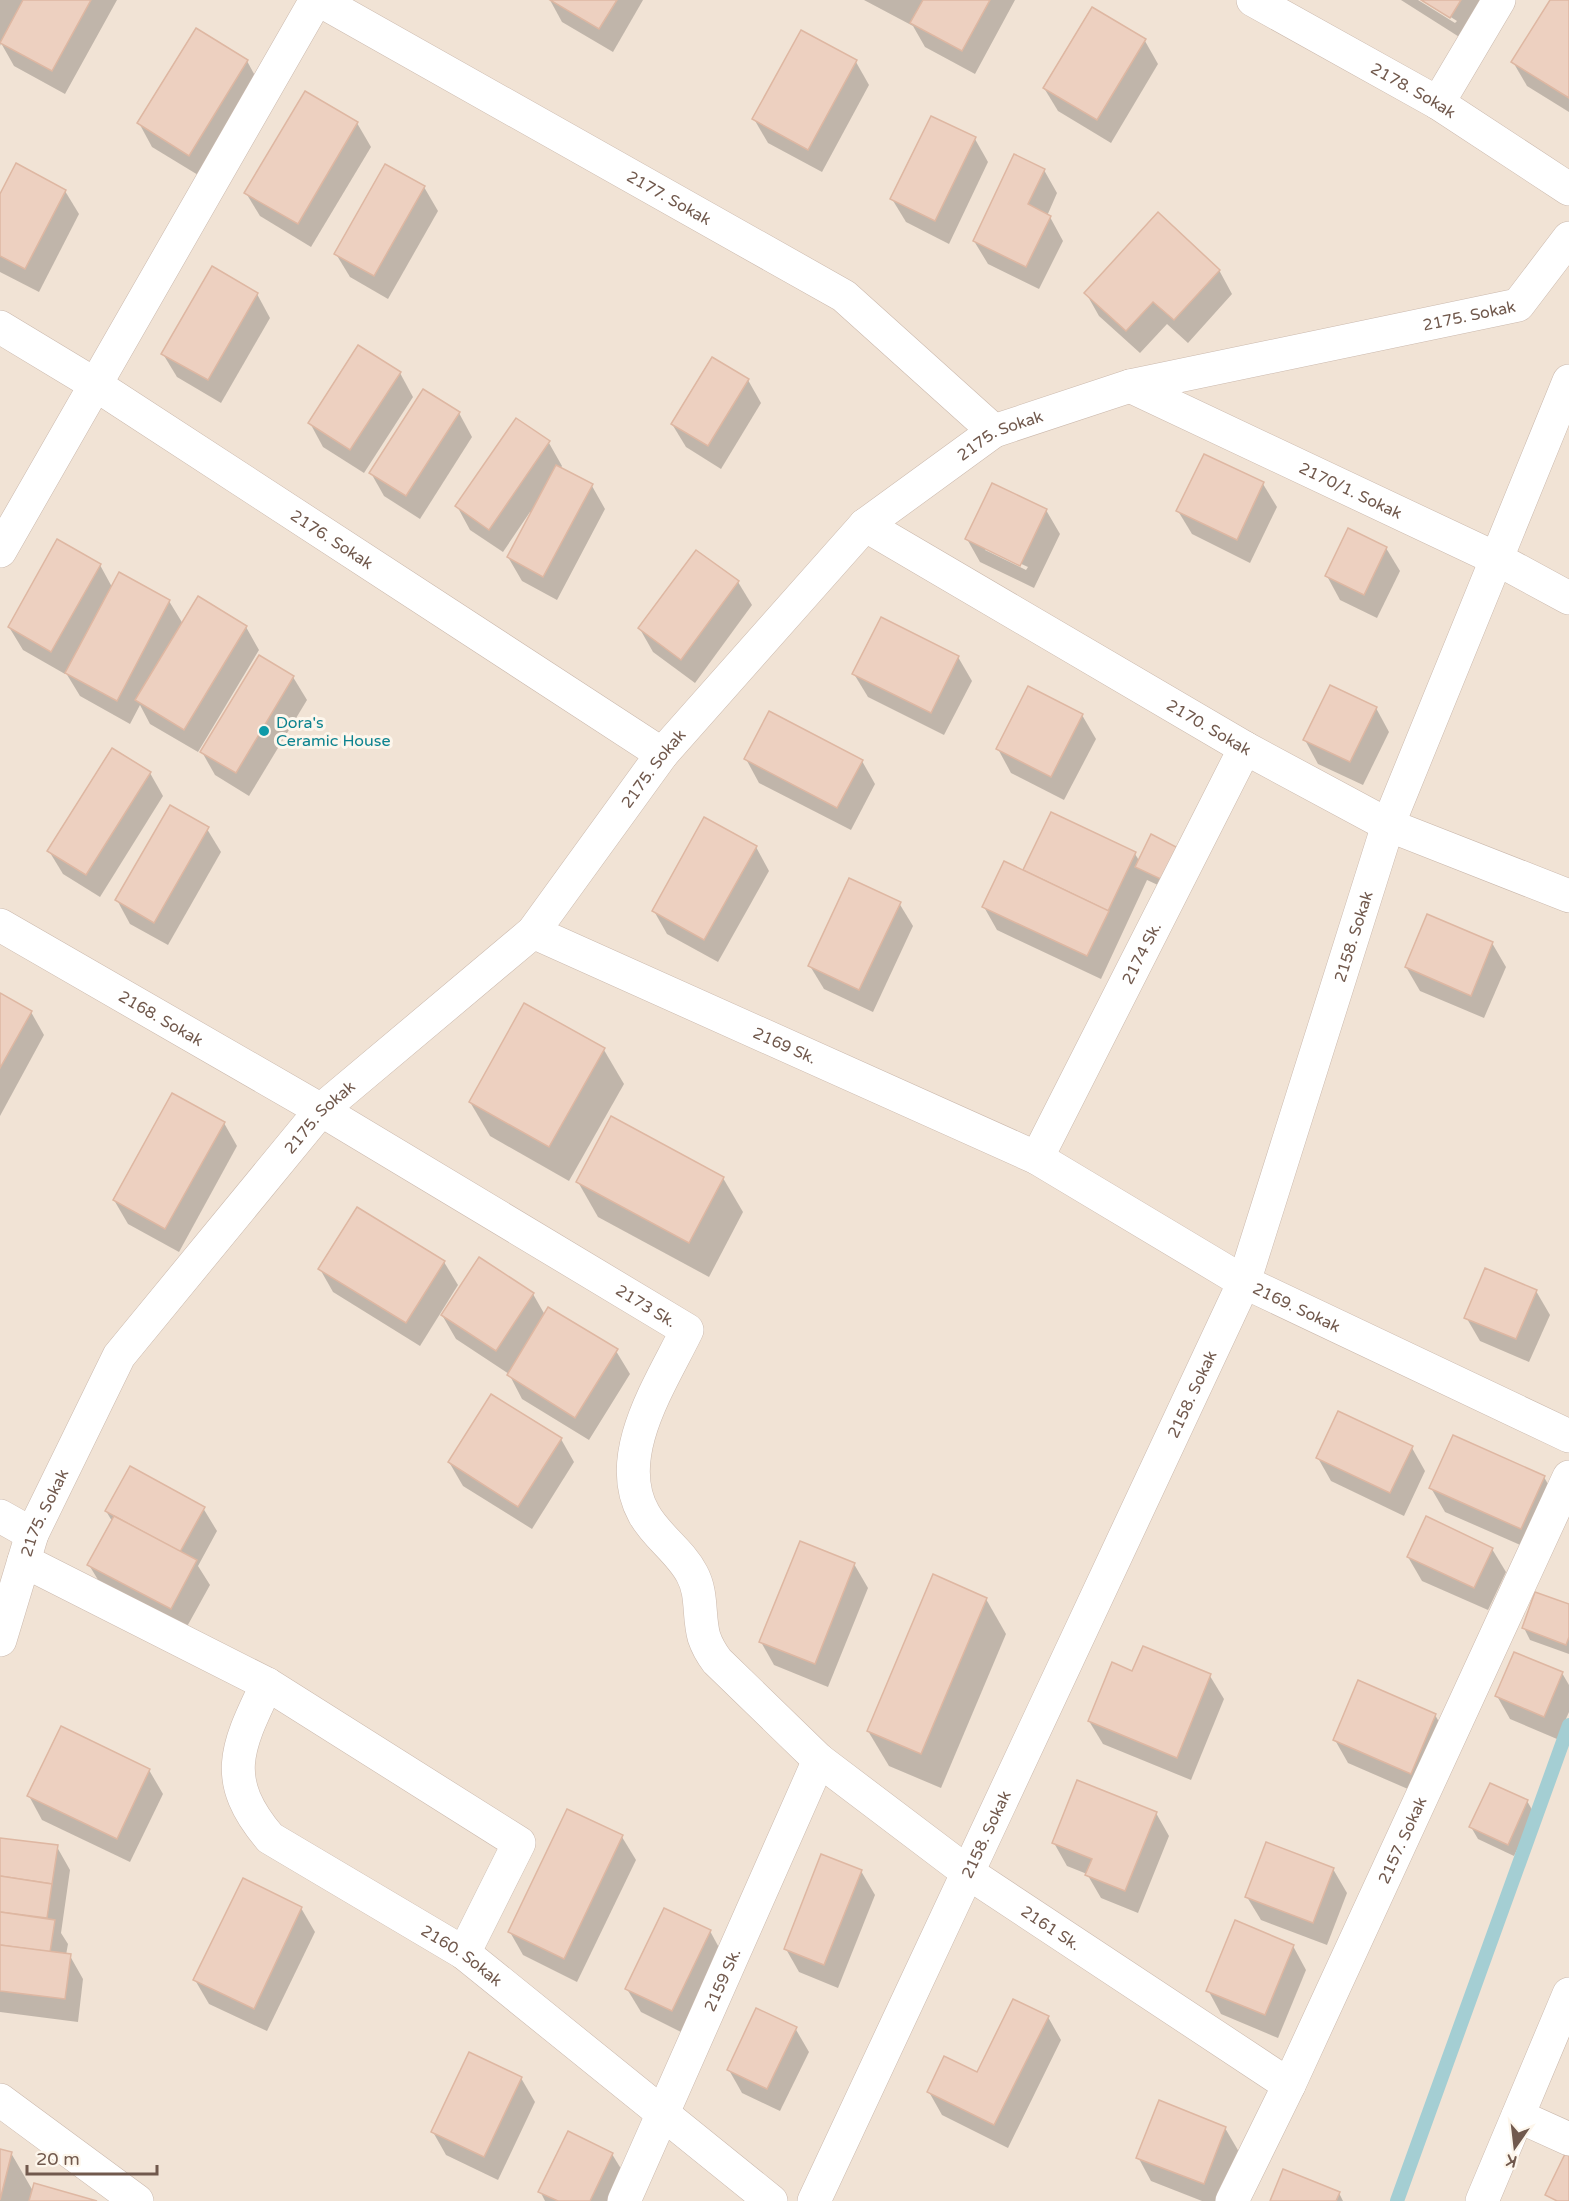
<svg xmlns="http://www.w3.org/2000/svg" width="1569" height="2201" viewBox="0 0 1569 2201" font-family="'Varela Round',sans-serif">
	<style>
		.residential { fill: #f1e3d5 }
		.shadow { fill: #0003; fill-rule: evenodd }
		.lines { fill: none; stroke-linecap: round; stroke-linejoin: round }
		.stream { stroke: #a4ced3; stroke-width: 14 }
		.building { fill: #edd0c0; stroke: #deb7a2; stroke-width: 1.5 }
		.street-casing { stroke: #cbb9ad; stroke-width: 34 }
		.street { stroke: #fff; stroke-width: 33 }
		.culture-dot { fill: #0f9aa8; stroke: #fdf6ec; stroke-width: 2 }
		.labels { text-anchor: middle; stroke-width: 6; stroke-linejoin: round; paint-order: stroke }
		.street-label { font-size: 16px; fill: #71594d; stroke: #fdf6ec }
		.culture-label { font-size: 16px; fill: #0d838f; stroke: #fdf6ec; text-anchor: start }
	</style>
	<rect width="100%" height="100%" fill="#faf2e6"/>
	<rect class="residential" x="0" y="0" width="1569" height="2201"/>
	<g class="shadow">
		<path d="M 0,0 L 117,0 L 65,94 L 14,66 L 1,43 L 0,46 Z"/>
		<path d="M 550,0 L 643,0 L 613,52 L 562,22 Z"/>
		<path d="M 864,0 L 1015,0 L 975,74 L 925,47 L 913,26 Z"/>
		<path d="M 1401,0 L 1418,0 L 1455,23 L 1457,21 L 1424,0 L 1489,0 L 1464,40 Z"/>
		<path d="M 1552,0 L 1569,0 L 1569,112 L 1527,86 L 1513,62 Z"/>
		<path d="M 1145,41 L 1158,64 L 1111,143 L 1058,111 L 1044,88 Z"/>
		<path d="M 247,61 L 260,85 L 203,178 L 152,147 L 139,123 Z"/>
		<path d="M 856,62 L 869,85 L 822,172 L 768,143 L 754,119 Z"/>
		<path d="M 305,93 L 357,123 L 371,147 L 311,247 L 260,216 L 246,193 Z"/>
		<path d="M 975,139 L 988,162 L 949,244 L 906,222 L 892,199 Z"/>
		<path d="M 1044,170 L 1057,193 L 1047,216 L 1050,217 L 1063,241 L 1039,289 L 988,264 L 974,241 Z"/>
		<path d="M 424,187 L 438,211 L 388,299 L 350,277 L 336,254 Z"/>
		<path d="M 65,191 L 79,214 L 39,292 L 0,272 L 0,197 Z"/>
		<path d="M 1219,270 L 1232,294 L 1188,343 L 1167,324 L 1140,353 L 1099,316 L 1086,293 Z"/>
		<path d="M 257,294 L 270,318 L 221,403 L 177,377 L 163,354 Z"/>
		<path d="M 400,373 L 413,397 L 364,473 L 323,447 L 310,423 Z"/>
		<path d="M 748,380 L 761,403 L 721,469 L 686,447 L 672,424 Z"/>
		<path d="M 459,413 L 472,437 L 420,519 L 384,496 L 371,473 Z"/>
		<path d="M 549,443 L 562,466 L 560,469 L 592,486 L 605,509 L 557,600 L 522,581 L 508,557 L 532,514 L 530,512 L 503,552 L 470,530 L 457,506 Z"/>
		<path d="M 1204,456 L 1263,484 L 1277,507 L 1250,563 L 1192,534 L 1178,511 Z"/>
		<path d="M 1046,510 L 1060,534 L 1034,588 L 980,562 L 967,539 ZM 985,547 L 1028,567 L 1026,570 L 985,550 Z"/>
		<path d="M 1386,548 L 1400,571 L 1377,618 L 1340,600 L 1327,576 Z"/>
		<path d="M 696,552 L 738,582 L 752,605 L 695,683 L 653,652 L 640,629 Z"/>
		<path d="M 100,565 L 112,587 L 169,601 L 183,624 L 246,627 L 259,650 L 198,752 L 150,724 L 140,705 L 130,724 L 80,696 L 66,673 L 65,674 L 23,650 L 9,627 Z"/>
		<path d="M 958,657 L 972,681 L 944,735 L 868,697 L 854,674 Z"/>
		<path d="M 293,677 L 307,700 L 249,796 L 215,775 L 202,752 Z"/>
		<path d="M 1376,708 L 1389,732 L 1363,785 L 1318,764 L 1305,740 Z"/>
		<path d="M 1082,715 L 1096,739 L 1064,800 L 1011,773 L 998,749 Z"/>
		<path d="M 746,759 L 862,761 L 875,784 L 851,830 L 759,783 Z"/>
		<path d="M 150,773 L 163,796 L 100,897 L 63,874 L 49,851 Z"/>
		<path d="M 1052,814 L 1135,854 L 1140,862 L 1181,851 L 1173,892 L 1147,880 L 1101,979 L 997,930 L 984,907 L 1024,872 Z"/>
		<path d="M 207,829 L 221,852 L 168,945 L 130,924 L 117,900 Z"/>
		<path d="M 756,847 L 769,871 L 718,962 L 667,934 L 654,911 Z"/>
		<path d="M 899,903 L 913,926 L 873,1012 L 824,989 L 810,966 Z"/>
		<path d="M 1492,943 L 1506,967 L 1484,1018 L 1420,991 L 1406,967 Z"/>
		<path d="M 0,995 L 31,1012 L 44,1035 L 0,1116 Z"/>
		<path d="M 604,1050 L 624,1084 L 569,1181 L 490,1136 L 470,1102 Z"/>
		<path d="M 224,1123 L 237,1146 L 179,1252 L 128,1224 L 114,1200 Z"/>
		<path d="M 723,1178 L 743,1212 L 709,1277 L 598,1217 L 578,1182 Z"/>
		<path d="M 444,1262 L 458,1285 L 420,1346 L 333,1292 L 320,1269 Z"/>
		<path d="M 1536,1291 L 1550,1315 L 1529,1362 L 1480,1341 L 1466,1317 Z"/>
		<path d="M 533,1294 L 545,1315 L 616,1351 L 630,1374 L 589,1440 L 522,1399 L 509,1374 L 456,1339 L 442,1315 Z"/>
		<path d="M 561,1439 L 574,1462 L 532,1529 L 463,1486 L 449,1462 Z"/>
		<path d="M 1412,1448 L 1425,1471 L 1404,1516 L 1331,1481 L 1318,1458 Z"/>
		<path d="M 1544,1477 L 1557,1500 L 1534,1551 L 1445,1512 L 1431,1488 Z"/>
		<path d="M 203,1508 L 217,1531 L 198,1566 L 210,1585 L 184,1632 L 103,1588 L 89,1565 L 112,1521 L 106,1511 Z"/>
		<path d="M 801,1542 L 854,1564 L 868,1588 L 828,1687 L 774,1665 L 761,1642 Z"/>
		<path d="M 1492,1549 L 1506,1572 L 1488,1610 L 1422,1581 L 1408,1557 Z"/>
		<path d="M 986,1599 L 1006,1634 L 941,1788 L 889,1766 L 868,1731 Z"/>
		<path d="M 1569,1606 L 1569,1654 L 1530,1640 L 1524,1628 Z"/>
		<path d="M 1133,1673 L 1210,1676 L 1224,1699 L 1191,1780 L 1103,1744 L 1089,1721 Z"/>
		<path d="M 1562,1673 L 1569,1685 L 1569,1712 L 1557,1739 L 1510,1719 L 1497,1696 Z"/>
		<path d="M 1435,1715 L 1449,1739 L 1424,1796 L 1348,1763 L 1335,1740 Z"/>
		<path d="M 149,1770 L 163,1794 L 130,1862 L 42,1820 L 29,1796 Z"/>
		<path d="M 1527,1801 L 1534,1813 L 1514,1856 L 1478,1839 L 1471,1827 Z"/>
		<path d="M 568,1811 L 622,1837 L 636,1860 L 577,1982 L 523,1955 L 510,1932 Z"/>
		<path d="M 1156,1813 L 1169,1836 L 1138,1913 L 1101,1898 L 1087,1874 L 1067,1866 L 1054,1843 Z"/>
		<path d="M 0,1839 L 57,1847 L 70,1870 L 61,1933 L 68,1944 L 66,1955 L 70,1956 L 83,1979 L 78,2022 L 0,2012 Z"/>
		<path d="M 1333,1869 L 1347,1893 L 1327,1945 L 1261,1920 L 1247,1897 Z"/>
		<path d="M 861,1871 L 875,1895 L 838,1988 L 799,1972 L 786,1949 Z"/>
		<path d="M 301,1908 L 315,1932 L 267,2031 L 209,2004 L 195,1980 Z"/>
		<path d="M 710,1931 L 723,1955 L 685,2034 L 641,2012 L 627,1989 Z"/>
		<path d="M 1293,1946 L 1306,1970 L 1278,2038 L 1221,2014 L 1208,1990 Z"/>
		<path d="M 1048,2017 L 1061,2040 L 1008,2148 L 942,2115 L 929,2092 L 977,2074 Z"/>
		<path d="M 795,2028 L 809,2052 L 780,2111 L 742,2093 L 729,2070 Z"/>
		<path d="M 521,2078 L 535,2102 L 498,2180 L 446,2155 L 433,2132 Z"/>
		<path d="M 1225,2128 L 1239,2152 L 1220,2201 L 1202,2201 L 1151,2181 L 1138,2157 Z"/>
		<path d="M 0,2150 L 11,2153 L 33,2191 L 92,2201 L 0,2201 Z"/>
		<path d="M 612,2154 L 626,2177 L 614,2201 L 545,2201 L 540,2191 Z"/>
		<path d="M 1339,2193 L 1343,2201 L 1271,2201 Z"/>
	</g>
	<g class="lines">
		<path class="stream" d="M 1397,2201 L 1569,1725"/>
	</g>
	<g class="building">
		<path d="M 23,0 L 91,0 L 52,71 L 0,43 Z"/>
		<path d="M 550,0 L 617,0 L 599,29 Z"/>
		<path d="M 923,0 L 990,0 L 962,51 L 910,23 Z"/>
		<path d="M 1421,0 L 1461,0 L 1450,18 Z"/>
		<path d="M 1550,0 L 1569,0 L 1569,98 L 1511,62 Z"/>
		<path d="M 1092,7 L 1146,39 L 1097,120 L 1043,88 Z"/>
		<path d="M 196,28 L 248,60 L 189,156 L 137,123 Z"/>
		<path d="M 801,30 L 857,60 L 808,150 L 752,119 Z"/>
		<path d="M 305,91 L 358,122 L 298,224 L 244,193 Z"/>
		<path d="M 931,116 L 976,137 L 935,221 L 890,199 Z"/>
		<path d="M 1014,154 L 1045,169 L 1028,204 L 1051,216 L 1026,267 L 973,241 Z"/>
		<path d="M 16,163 L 66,190 L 25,269 L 0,256 L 0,194 Z"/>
		<path d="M 385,164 L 425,186 L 374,276 L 334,254 Z"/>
		<path d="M 1158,212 L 1220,270 L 1174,320 L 1153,302 L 1126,331 L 1084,293 Z"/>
		<path d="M 212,266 L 258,293 L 208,380 L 161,354 Z"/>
		<path d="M 358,345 L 401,372 L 350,450 L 308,423 Z"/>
		<path d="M 712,357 L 749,379 L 708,446 L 671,424 Z"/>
		<path d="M 423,389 L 460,412 L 406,496 L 369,473 Z"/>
		<path d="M 516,418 L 550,441 L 489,530 L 455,506 Z"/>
		<path d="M 1204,454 L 1264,482 L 1237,540 L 1176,511 Z"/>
		<path d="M 556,465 L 593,484 L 543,577 L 507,557 Z"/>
		<path d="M 992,483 L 1047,509 L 1020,566 L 965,539 Z"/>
		<path d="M 1348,528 L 1387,547 L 1364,595 L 1325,576 Z"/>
		<path d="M 57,539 L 101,564 L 51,652 L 8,627 Z"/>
		<path d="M 696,550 L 739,581 L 681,660 L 638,628 Z"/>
		<path d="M 119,572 L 170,600 L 117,701 L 65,673 Z"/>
		<path d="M 198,596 L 247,626 L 184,730 L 135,700 Z"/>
		<path d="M 881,617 L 959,656 L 931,713 L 852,674 Z"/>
		<path d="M 259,655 L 294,676 L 236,773 L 200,752 Z"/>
		<path d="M 1330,685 L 1377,707 L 1350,762 L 1303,740 Z"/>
		<path d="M 1028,686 L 1083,714 L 1051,777 L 996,749 Z"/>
		<path d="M 769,711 L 863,760 L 837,808 L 744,759 Z"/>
		<path d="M 112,748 L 151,772 L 86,875 L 47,851 Z"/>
		<path d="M 170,805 L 209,827 L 154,923 L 115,900 Z"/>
		<path d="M 1051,812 L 1136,852 L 1108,911 L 1023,870 Z"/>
		<path d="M 704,817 L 757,846 L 704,940 L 652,911 Z"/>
		<path d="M 1151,834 L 1182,850 L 1167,882 L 1135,867 Z"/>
		<path d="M 1004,861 L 1109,911 L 1087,956 L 982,907 Z"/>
		<path d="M 849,878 L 901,902 L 859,990 L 808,966 Z"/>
		<path d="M 1427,914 L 1493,942 L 1471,996 L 1405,967 Z"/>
		<path d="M 0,993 L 32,1011 L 0,1068 Z"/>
		<path d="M 524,1003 L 605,1048 L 549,1147 L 469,1102 Z"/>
		<path d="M 172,1093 L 225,1122 L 165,1229 L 113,1200 Z"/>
		<path d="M 611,1116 L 724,1177 L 689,1243 L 576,1182 Z"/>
		<path d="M 357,1207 L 445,1261 L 406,1323 L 318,1269 Z"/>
		<path d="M 479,1257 L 534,1293 L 496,1351 L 441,1315 Z"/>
		<path d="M 1485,1268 L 1537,1290 L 1516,1339 L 1464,1318 Z"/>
		<path d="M 548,1307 L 618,1349 L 575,1418 L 507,1375 Z"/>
		<path d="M 491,1394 L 562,1438 L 518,1507 L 448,1462 Z"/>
		<path d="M 1338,1411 L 1413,1446 L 1390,1493 L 1316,1458 Z"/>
		<path d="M 1453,1435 L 1545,1476 L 1521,1529 L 1429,1488 Z"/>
		<path d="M 130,1466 L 205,1507 L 180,1552 L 105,1511 Z"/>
		<path d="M 114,1516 L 197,1560 L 171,1609 L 87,1565 Z"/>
		<path d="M 1426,1516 L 1493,1548 L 1474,1588 L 1407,1557 Z"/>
		<path d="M 800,1541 L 855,1563 L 815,1664 L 759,1642 Z"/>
		<path d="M 933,1574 L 987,1598 L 921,1754 L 867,1731 Z"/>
		<path d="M 1535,1592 L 1569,1604 L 1569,1637 L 1566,1645 L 1522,1628 Z"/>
		<path d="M 1143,1646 L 1211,1674 L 1177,1758 L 1088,1721 L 1112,1662 L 1132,1671 Z"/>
		<path d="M 1514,1652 L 1563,1672 L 1544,1717 L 1495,1696 Z"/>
		<path d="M 1358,1680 L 1436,1714 L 1411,1774 L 1333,1740 Z"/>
		<path d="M 61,1726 L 150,1769 L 117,1839 L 27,1796 Z"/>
		<path d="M 1077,1780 L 1157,1812 L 1125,1891 L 1085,1875 L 1092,1859 L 1052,1843 Z"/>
		<path d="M 1490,1783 L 1528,1800 L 1508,1845 L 1469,1827 Z"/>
		<path d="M 567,1809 L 623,1835 L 564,1959 L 508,1932 Z"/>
		<path d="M 0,1838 L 58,1845 L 52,1884 L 0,1876 Z"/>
		<path d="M 1266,1842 L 1334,1868 L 1313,1923 L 1245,1897 Z"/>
		<path d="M 821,1854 L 862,1870 L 824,1965 L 784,1949 Z"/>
		<path d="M 0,1876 L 52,1884 L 47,1918 L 0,1912 Z"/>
		<path d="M 243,1878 L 302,1907 L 254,2009 L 193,1980 Z"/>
		<path d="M 664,1908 L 711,1930 L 672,2011 L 625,1989 Z"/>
		<path d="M 0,1912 L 55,1920 L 50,1952 L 0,1945 Z"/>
		<path d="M 1235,1920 L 1294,1945 L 1265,2015 L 1206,1991 Z"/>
		<path d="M 0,1945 L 71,1954 L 65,1999 L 0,1991 Z"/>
		<path d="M 1013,1999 L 1049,2016 L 994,2125 L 927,2092 L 944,2056 L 977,2072 Z"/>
		<path d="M 756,2008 L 797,2027 L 767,2089 L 727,2070 Z"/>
		<path d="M 469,2052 L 522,2077 L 484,2157 L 431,2132 Z"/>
		<path d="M 1159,2100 L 1226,2127 L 1204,2184 L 1136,2158 Z"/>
		<path d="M 568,2131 L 613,2153 L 590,2201 L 558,2201 L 538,2192 Z"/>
		<path d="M 0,2149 L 12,2152 L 0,2200 Z"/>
		<path d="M 1565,2154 L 1569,2156 L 1569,2201 L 1557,2201 L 1545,2195 Z"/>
		<path d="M 1283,2169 L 1340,2192 L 1336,2201 L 1270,2201 Z"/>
		<path d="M 34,2183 L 97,2201 L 29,2201 Z"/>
	</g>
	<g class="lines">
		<g class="street-casing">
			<g id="street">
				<path id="s1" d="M 319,0 L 844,296 L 994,431"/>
				<path id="s2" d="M 1253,0 L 1438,103 L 1569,189"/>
				<path d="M 1438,103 L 1499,0"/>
				<path id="s3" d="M 0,327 L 96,385 L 662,754"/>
				<path id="s4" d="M 1130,386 L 1497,559 L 1569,598"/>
				<path id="s5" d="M 865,525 L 1245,748 L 1388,825 L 1569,896"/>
				<path d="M 0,551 L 316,0"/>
				<path id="s6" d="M 0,925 L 321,1110 L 687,1330 C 662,1382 611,1456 644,1514 C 656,1536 680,1551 692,1574 C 703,1594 698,1616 704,1637 C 707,1646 711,1653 717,1661 L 819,1760 L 967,1872 L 1289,2085"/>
				<path id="s7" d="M 533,932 L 1037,1158 L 1244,1282 L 1569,1436"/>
				<path id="s8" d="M 1037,1158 L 1245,748"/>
				<path d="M 0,1516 L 32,1534"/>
				<path d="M 24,1561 L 267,1684 L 519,1843 L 464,1953"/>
				<path id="s9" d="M 0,1640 L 32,1534 L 119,1356 L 321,1110 L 533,932 L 662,754 L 865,525 L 994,431 L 1130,386 L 1518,305 L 1569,238"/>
				<path id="s10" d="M 267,1684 C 237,1747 220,1779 270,1838 L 464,1953 L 771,2201"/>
				<path d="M 0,2100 L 137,2201"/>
				<path d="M 1518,2116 L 1569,2139"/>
				<path id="s11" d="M 624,2201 L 819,1760"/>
				<path id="s12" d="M 814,2201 L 1244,1282 L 1388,825 L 1569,381"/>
				<path id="s13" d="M 1232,2201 L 1289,2085 L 1569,1477"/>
				<path d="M 1482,2201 L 1569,1994"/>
			</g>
		</g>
		<use href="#street" class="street"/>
	</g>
	<circle class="culture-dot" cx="264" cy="731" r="6"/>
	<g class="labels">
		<g class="street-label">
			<text dy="6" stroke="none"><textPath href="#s2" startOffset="184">2178. Sokak</textPath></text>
			<text dy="6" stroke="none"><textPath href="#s1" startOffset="402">2177. Sokak</textPath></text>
			<text dy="6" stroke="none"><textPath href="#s9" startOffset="2079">2175. Sokak</textPath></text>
			<text dy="6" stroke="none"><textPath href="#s9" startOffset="1593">2175. Sokak</textPath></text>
			<text dy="6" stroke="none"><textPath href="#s4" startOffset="244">2170/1. Sokak</textPath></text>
			<text dy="6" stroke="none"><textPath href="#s3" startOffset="394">2176. Sokak</textPath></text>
			<text dy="6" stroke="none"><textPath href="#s5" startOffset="399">2170. Sokak</textPath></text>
			<text dy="6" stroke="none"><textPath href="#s9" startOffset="1107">2175. Sokak</textPath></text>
			<text dy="6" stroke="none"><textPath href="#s12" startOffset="1377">2158. Sokak</textPath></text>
			<text dy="6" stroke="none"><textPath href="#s8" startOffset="230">2174 Sk.</textPath></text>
			<text dy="6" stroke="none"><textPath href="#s6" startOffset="186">2168. Sokak</textPath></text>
			<text dy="6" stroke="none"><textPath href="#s7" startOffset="276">2169 Sk.</textPath></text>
			<text dy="6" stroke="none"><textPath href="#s9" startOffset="621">2175. Sokak</textPath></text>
			<text dy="6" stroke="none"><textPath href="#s6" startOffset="750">2173 Sk.</textPath></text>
			<text dy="6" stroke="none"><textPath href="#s7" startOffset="852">2169. Sokak</textPath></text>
			<text dy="6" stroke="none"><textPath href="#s12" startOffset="891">2158. Sokak</textPath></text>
			<text dy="6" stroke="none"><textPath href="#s9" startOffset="135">2175. Sokak</textPath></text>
			<text dy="6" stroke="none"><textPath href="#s12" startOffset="405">2158. Sokak</textPath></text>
			<text dy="6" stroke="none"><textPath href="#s13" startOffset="399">2157. Sokak</textPath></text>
			<text dy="6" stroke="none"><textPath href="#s6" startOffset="1592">2161 Sk.</textPath></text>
			<text dy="6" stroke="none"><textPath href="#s10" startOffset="393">2160. Sokak</textPath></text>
			<text dy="6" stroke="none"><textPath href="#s11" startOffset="242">2159 Sk.</textPath></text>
		</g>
		<g class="culture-label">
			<text x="276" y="728">Dora's<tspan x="276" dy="18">Ceramic House</tspan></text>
		</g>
	</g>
	<g transform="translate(1515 2147) rotate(194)" stroke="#fdf6ec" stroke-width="4.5" paint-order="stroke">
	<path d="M0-4.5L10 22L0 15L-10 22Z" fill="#71594d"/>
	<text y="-9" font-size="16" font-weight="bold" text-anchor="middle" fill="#71594d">K</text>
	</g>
	<path d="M27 2165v9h130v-9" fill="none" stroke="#71594d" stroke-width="3"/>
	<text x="36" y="2165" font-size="18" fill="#71594d" stroke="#fdf6ec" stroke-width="4.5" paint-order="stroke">20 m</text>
</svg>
